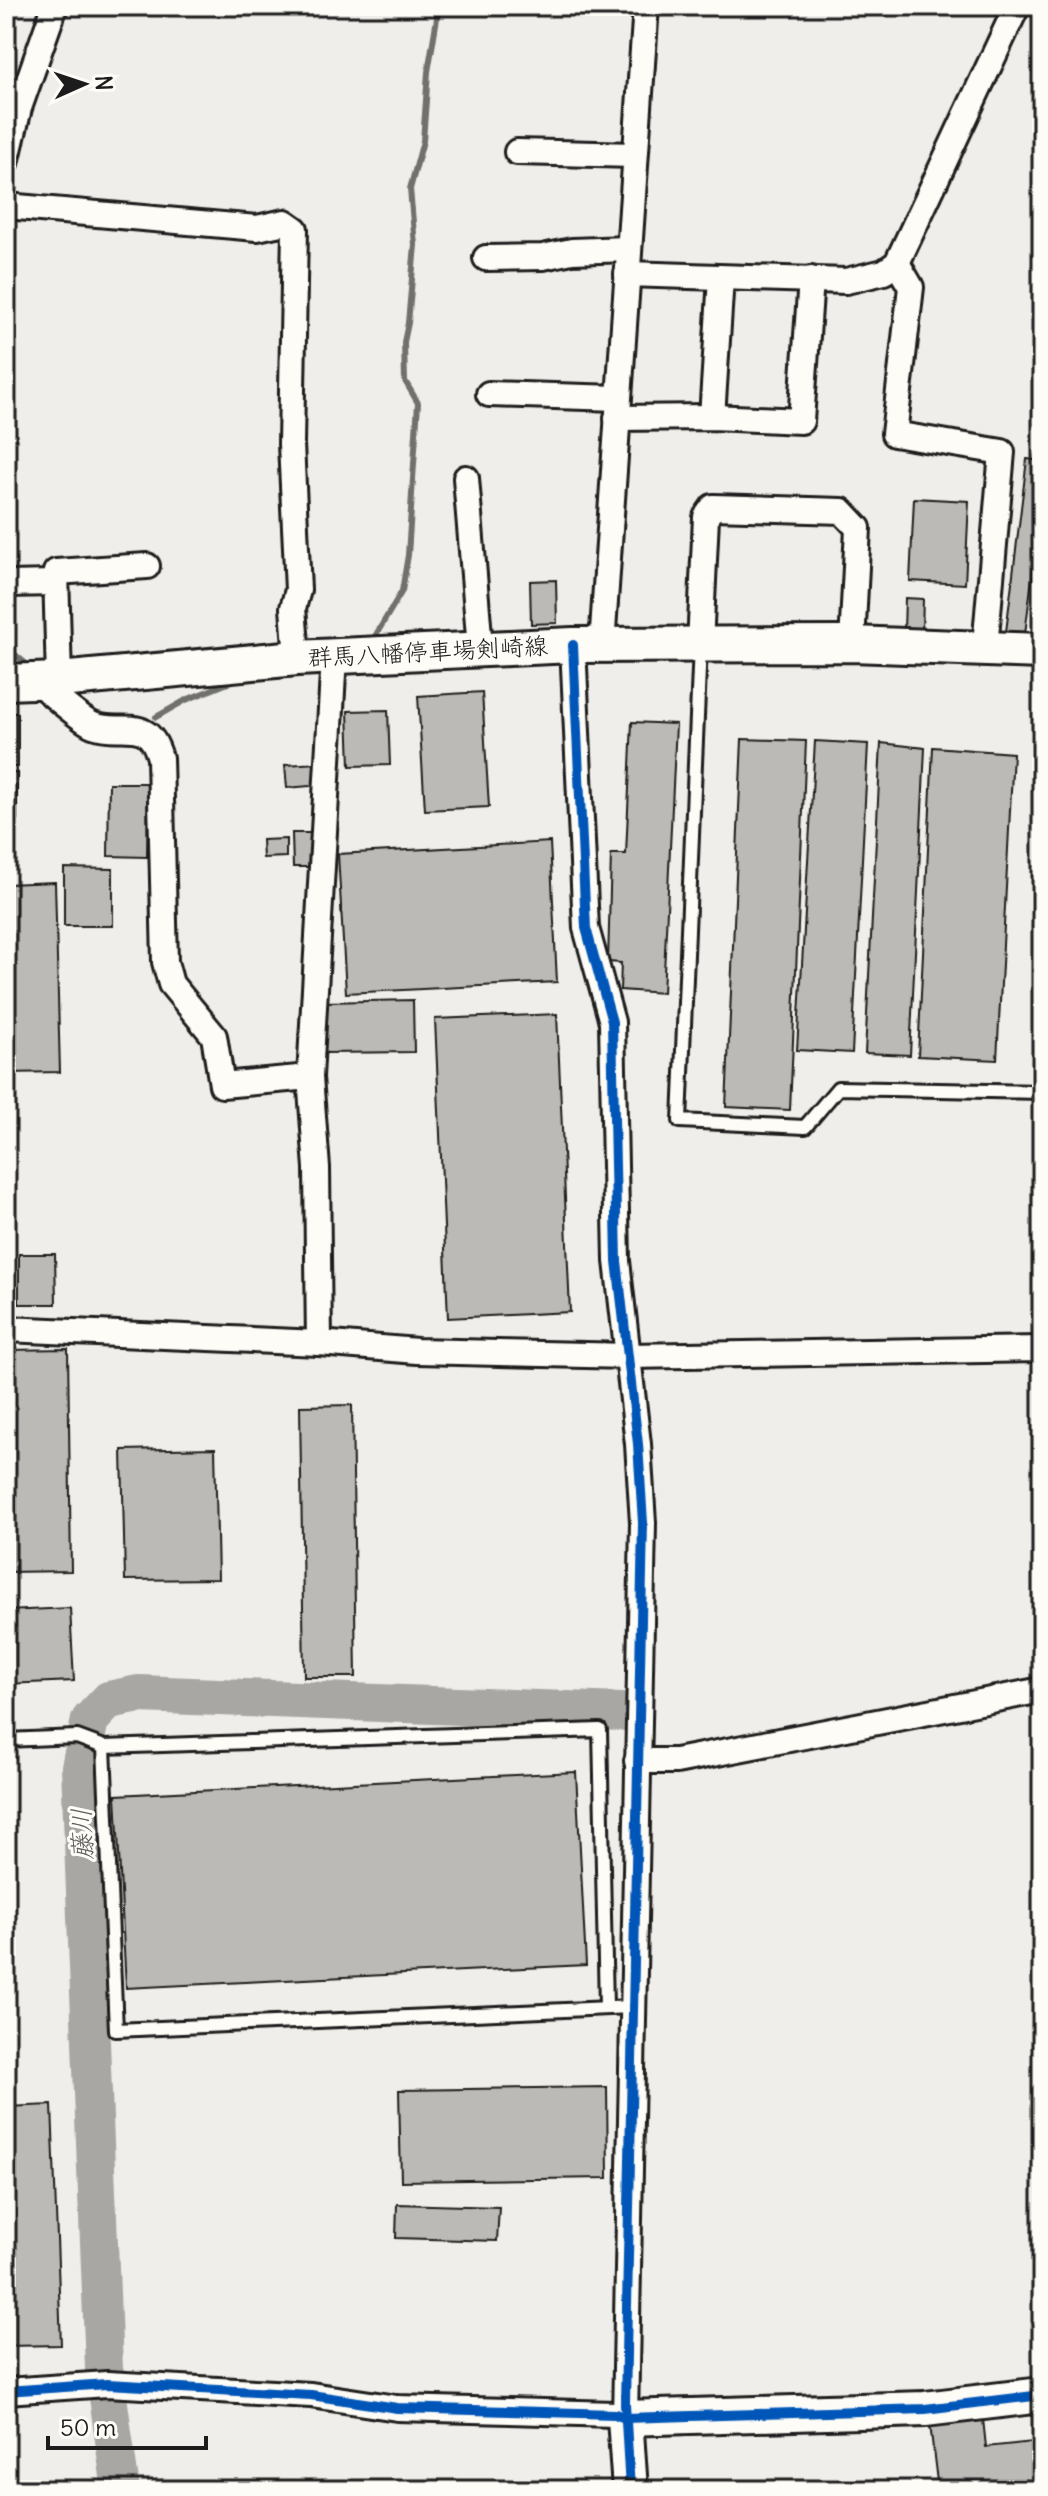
<svg xmlns="http://www.w3.org/2000/svg" width="1048" height="2496" viewBox="0 0 1048 2496" font-family="Delius,'Klee One',sans-serif">
	<style>
		.lines { fill: none; stroke-linecap: round; stroke-linejoin: round }
		.stream { stroke: #706f6d; stroke-width: 6 }
		.river { stroke: #a8a7a3; stroke-width: 38 }
		.building { fill: #bbbab6; stroke: #1c1c1c; stroke-width: 2 }
		.lane-casing { stroke: #1c1c1c; stroke-width: 18 }
		.street-casing { stroke: #1c1c1c; stroke-width: 30 }
		.secondary-casing { stroke: #1c1c1c; stroke-width: 40 }
		.lane { stroke: #fdfcf7; stroke-width: 12 }
		.street { stroke: #fdfcf7; stroke-width: 24 }
		.secondary { stroke: #fdfcf7; stroke-width: 34 }
		.cycleway-casing { stroke: #fdfcf7; stroke-width: 15 }
		.cycleway { stroke: #0057b8; stroke-width: 10 }
		.labels { text-anchor: middle; stroke-width: 6; stroke-linejoin: round; paint-order: stroke }
		.street-label { font-size: 24px; fill: #1c1c1c; stroke: #fdfcf7 }
		.water-label { font-size: 26px; font-style: italic; fill: #5b5b59; stroke: #fdfcf7 }
	</style>
	<rect width="100%" height="100%" fill="#f0eeea"/>
	<filter id="ink" filterUnits="userSpaceOnUse"><feTurbulence type="fractalNoise" baseFrequency=".0125" numOctaves="2"/><feDisplacementMap in="SourceGraphic" scale="16" xChannelSelector="R" yChannelSelector="G"/><feConvolveMatrix kernelMatrix="1 2 1 2 8 2 1 2 1" color-interpolation-filters="sRGB"/></filter>
	<g filter="url(#ink)">
		<g class="lines">
			<g class="stream">
				<path d="M 6,187 L 11,168"/>
				<path d="M 374,638 L 402,591 L 408,555 L 418,403 L 405,381 L 404,342 L 408,323 L 415,245 L 410,189 L 423,141 L 428,72 L 439,6"/>
				<path d="M 6,647 L 31,668"/>
				<path d="M 156,717 L 186,700 L 228,683"/>
			</g>
			<path class="river" d="M 121,2490 L 104,2368 L 80,1767 L 90,1720 L 109,1700 L 139,1694 L 622,1712"/>
		</g>
		<g class="building">
			<path d="M 1027,459 L 1042,461 L 1042,498 L 1025,634 L 1006,632 Z"/>
			<path d="M 914,498 L 969,501 L 965,584 L 910,581 Z"/>
			<path d="M 556,580 L 557,623 L 531,624 L 530,581 Z"/>
			<path d="M 905,598 L 923,599 L 922,631 L 904,631 Z"/>
			<path d="M 482,692 L 489,807 L 425,810 L 418,696 Z"/>
			<path d="M 388,710 L 390,765 L 350,766 L 348,711 Z"/>
			<rect x="6" y="713" width="12" height="54"/>
			<path d="M 632,722 L 676,724 L 663,993 L 620,990 L 621,963 L 608,962 L 611,854 L 626,854 Z"/>
			<path d="M 742,739 L 806,741 L 790,1110 L 726,1107 Z"/>
			<path d="M 815,741 L 868,744 L 852,1053 L 797,1050 Z"/>
			<path d="M 881,743 L 925,748 L 910,1055 L 865,1053 Z"/>
			<path d="M 933,747 L 1013,753 L 997,1060 L 918,1056 Z"/>
			<path d="M 319,763 L 321,785 L 287,788 L 285,765 Z"/>
			<rect x="6" y="773" width="11" height="46"/>
			<path d="M 109,783 L 148,783 L 147,857 L 108,856 Z"/>
			<path d="M 292,833 L 315,833 L 316,867 L 293,867 Z"/>
			<path d="M 286,839 L 286,857 L 263,858 L 262,840 Z"/>
			<path d="M 550,842 L 557,982 L 346,993 L 338,854 Z"/>
			<path d="M 64,868 L 113,869 L 113,926 L 64,926 Z"/>
			<path d="M 55,882 L 60,1072 L 6,1073 L 6,884 Z"/>
			<path d="M 413,1000 L 414,1052 L 325,1053 L 324,1002 Z"/>
			<path d="M 557,1014 L 570,1312 L 448,1318 L 435,1019 Z"/>
			<path d="M 19,1254 L 55,1254 L 56,1304 L 19,1304 Z"/>
			<path d="M 68,1349 L 71,1571 L 6,1572 L 6,1350 Z"/>
			<path d="M 352,1405 L 356,1677 L 304,1677 L 300,1406 Z"/>
			<path d="M 215,1448 L 218,1579 L 125,1580 L 122,1450 Z"/>
			<path d="M 70,1608 L 74,1681 L 6,1684 L 6,1611 Z"/>
			<path d="M 576,1772 L 586,1965 L 126,1988 L 116,1795 Z"/>
			<path d="M 607,2087 L 608,2178 L 401,2181 L 399,2090 Z"/>
			<path d="M 52,2105 L 61,2345 L 6,2346 L 6,2107 Z"/>
			<path d="M 397,2204 L 499,2207 L 497,2241 L 396,2238 Z"/>
			<path d="M 983,2419 L 986,2447 L 1033,2442 L 1038,2490 L 938,2490 L 930,2424 Z"/>
		</g>
		<g class="lines">
			<g class="lane-casing">
				<g id="lane">
					<path d="M 700,645 L 680,1121 L 805,1127 L 838,1088 L 1042,1092"/>
					<path d="M 6,1740 L 77,1737 L 104,1747 L 600,1730 L 606,2007"/>
					<path d="M 104,1747 L 116,2030 L 631,2007"/>
				</g>
			</g>
			<g class="street-casing">
				<g id="street">
					<path d="M 517,152 L 635,155"/>
					<path d="M 6,163 L 19,108 L 55,6"/>
					<path d="M 6,206 L 257,228 L 285,222 L 295,229 L 291,444 L 298,590 L 293,608 L 297,658"/>
					<path d="M 486,258 L 543,257 L 572,251 L 628,249"/>
					<path d="M 897,263 L 911,287 L 894,434 L 1002,452 L 985,648"/>
					<path d="M 627,274 L 846,281 L 884,272 L 897,263 L 1017,6"/>
					<path d="M 489,394 L 618,398"/>
					<path d="M 712,417 L 721,278"/>
					<path d="M 617,418 L 712,417 L 801,421 L 811,279"/>
					<path d="M 466,478 L 480,648"/>
					<path d="M 6,584 L 55,583"/>
					<path d="M 602,645 L 646,6"/>
					<path d="M 700,645 L 706,517 L 713,507 L 842,511 L 858,528 L 852,644"/>
					<path d="M 59,680 L 56,572 L 147,566"/>
					<path d="M 37,682 C 50,692 79,719 93,725 C 121,736 148,713 160,758 L 165,962 L 171,984 L 214,1036 L 222,1085 L 310,1077"/>
					<path d="M 6,1329 L 319,1343 L 417,1351 L 629,1356 L 1042,1349"/>
					<path d="M 319,1343 L 317,1168 L 310,1077 L 334,656"/>
					<path d="M 637,1761 L 676,1761 L 1042,1690"/>
					<path d="M 6,2391 L 107,2384 L 311,2395 L 397,2408 L 615,2414 L 625,2418 L 643,1523 L 638,1444 L 617,1261 L 612,1022 L 586,928 L 573,645"/>
				</g>
			</g>
			<g class="secondary-casing">
				<g id="secondary">
					<path d="M 6,682 L 59,680 L 297,658 L 573,645 L 852,644 L 1042,651"/>
					<path d="M 630,2490 L 625,2418 L 925,2409 L 1042,2395"/>
				</g>
			</g>
			<use href="#lane" class="lane"/>
			<use href="#street" class="street"/>
			<use href="#secondary" class="secondary"/>
			<g class="cycleway-casing">
				<g id="cycleway">
					<path d="M 573,645 L 586,928 L 612,1022 L 617,1261 L 638,1444 L 643,1523 L 625,2404 L 630,2490"/>
					<path d="M 6,2391 L 107,2384 L 311,2395 L 397,2408 L 615,2414 L 625,2418 L 925,2409 L 1042,2395"/>
				</g>
			</g>
			<use href="#cycleway" class="cycleway"/>
		</g>
	</g>
	<g class="labels">
		<g class="street-label">
			<text transform="translate(428 652) rotate(-3)" y="8">群馬八幡停車場剣崎線</text>
		</g>
		<g class="water-label">
			<text transform="translate(82 1834) rotate(-92)" y="9">藤川</text>
		</g>
	</g>
	<rect width="1048" height="2496" fill="none" stroke="#fdfcf7" stroke-width="32"/>
	<rect x="16" y="16" width="1016" height="2464" fill="none" stroke="#1c1c1c" stroke-width="3" filter="url(#ink)"/>
	<g transform="translate(84 84) rotate(87)" stroke="#fdfcf7" stroke-width="6" paint-order="stroke">
	<path d="M0-6L14 30L0 20L-14 30Z" fill="#1c1c1c"/>
	<text y="-12" font-size="22" font-weight="bold" text-anchor="middle" fill="#1c1c1c">N</text>
	</g>
	<path d="M48 2436v12h158v-12" fill="none" stroke="#1c1c1c" stroke-width="4"/>
	<text x="60" y="2436" font-size="24" fill="#1c1c1c" stroke="#fdfcf7" stroke-width="6" paint-order="stroke">50 m</text>
</svg>
